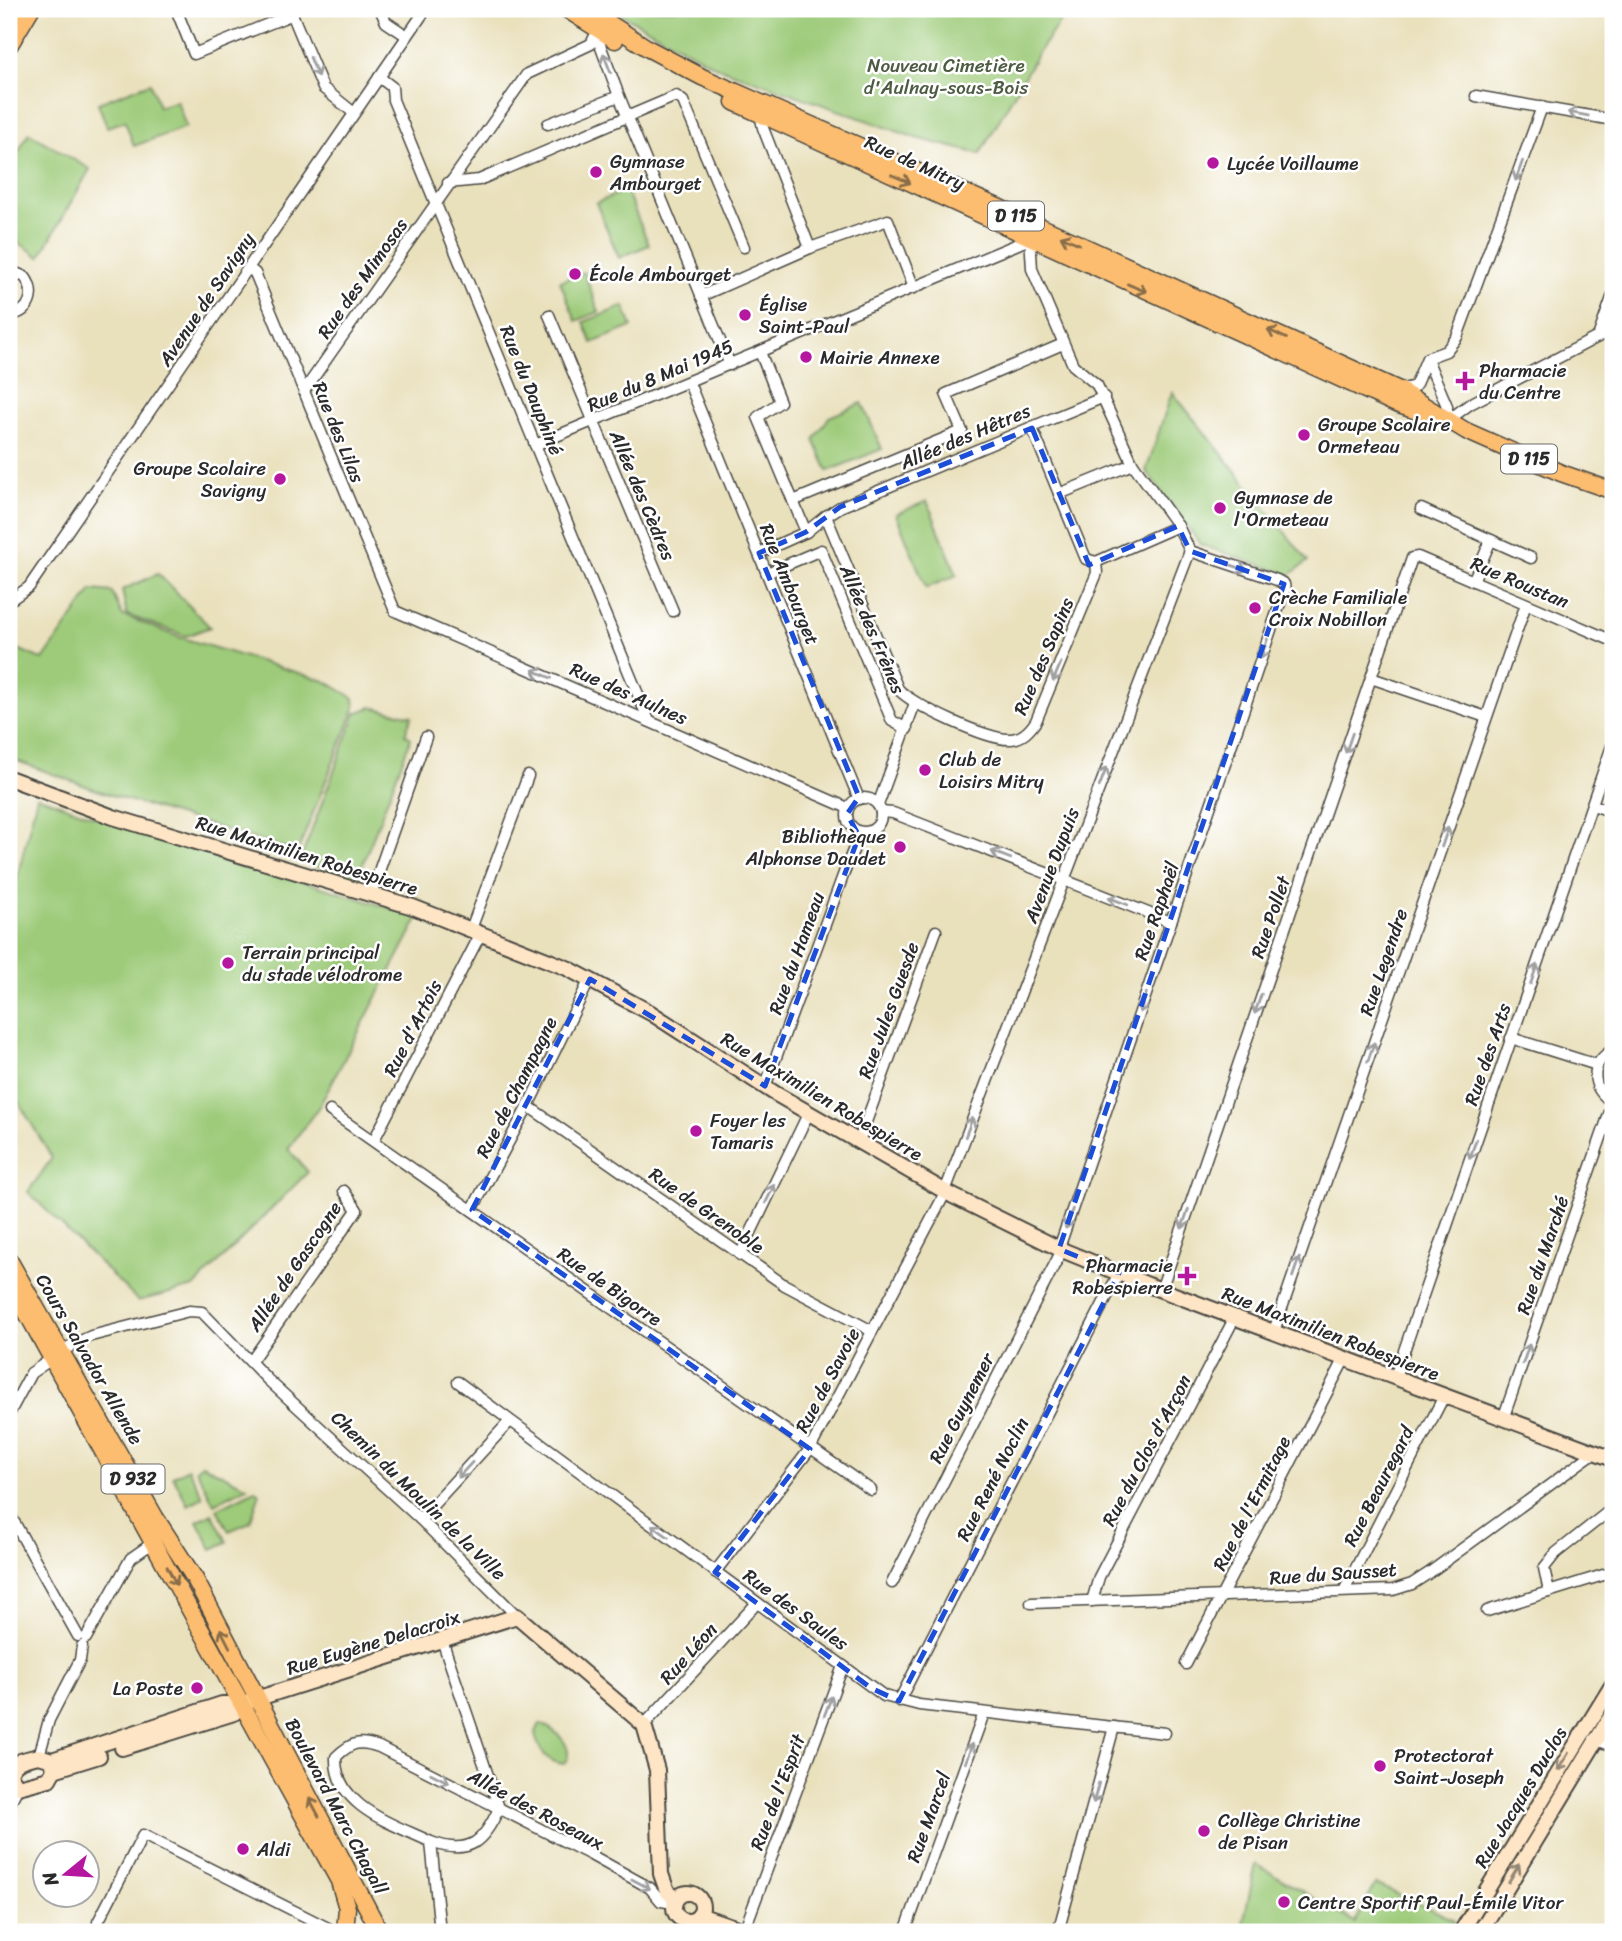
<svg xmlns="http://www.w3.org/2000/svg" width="1622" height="1941" viewBox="0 0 1622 1941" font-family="Sriracha,sans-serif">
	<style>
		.green { fill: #9dcb79; stroke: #647b52; stroke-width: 2 }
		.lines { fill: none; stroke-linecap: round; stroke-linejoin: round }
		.street-casing { stroke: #484641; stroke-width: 13 }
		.secondary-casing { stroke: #484641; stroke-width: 18 }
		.primary-casing { stroke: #484641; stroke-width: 19 }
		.street { stroke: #fff; stroke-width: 10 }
		.secondary { stroke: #fee5c5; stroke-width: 14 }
		.primary { stroke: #fcbd6f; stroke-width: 16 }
		.oneway { stroke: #a0a0a0 }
		.oneway2 { stroke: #896d4a }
		.oneway3 { stroke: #948878 }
		.marked { fill: none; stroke: #1d4ed8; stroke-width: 5; stroke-dasharray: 14 9; stroke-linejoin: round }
		.poi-dot { fill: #b5179e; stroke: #fff; stroke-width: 2.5 }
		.labels { text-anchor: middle; stroke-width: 5; stroke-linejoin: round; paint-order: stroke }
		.shield { fill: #fff; stroke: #6b6b6b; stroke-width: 2 }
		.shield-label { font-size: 18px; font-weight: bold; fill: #2b2b2b }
		.park-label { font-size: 19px; fill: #4d5b42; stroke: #fff }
		.poi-label { font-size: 19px; fill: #2b2b2b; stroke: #fff; text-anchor: start }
		.street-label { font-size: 19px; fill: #2b2b2b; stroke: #fff }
	</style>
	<rect width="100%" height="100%" fill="#fff"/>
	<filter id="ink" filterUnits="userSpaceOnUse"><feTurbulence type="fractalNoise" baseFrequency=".0143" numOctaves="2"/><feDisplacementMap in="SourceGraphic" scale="14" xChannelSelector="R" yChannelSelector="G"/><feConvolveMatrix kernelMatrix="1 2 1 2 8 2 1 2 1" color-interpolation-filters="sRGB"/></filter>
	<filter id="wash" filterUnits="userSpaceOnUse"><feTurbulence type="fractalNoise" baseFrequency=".00686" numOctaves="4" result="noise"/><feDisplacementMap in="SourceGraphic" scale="28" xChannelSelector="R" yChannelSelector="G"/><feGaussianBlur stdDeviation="1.57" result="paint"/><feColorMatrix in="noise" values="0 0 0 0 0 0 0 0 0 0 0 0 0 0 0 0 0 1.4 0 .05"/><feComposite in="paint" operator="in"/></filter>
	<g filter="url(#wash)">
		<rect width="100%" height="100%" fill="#e9e0bc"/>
		<g class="green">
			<path d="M 612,9 L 1069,9 L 1037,54 L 980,154 L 916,138 L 717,67 Z"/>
			<path d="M 150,83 L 159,107 L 177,101 L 186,127 L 134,146 L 125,121 L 107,127 L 98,103 Z"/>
			<path d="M 29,133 L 90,169 L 40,257 L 9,236 L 9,168 Z"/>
			<path d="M 626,190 L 649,245 L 619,258 L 596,203 Z"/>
			<path d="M 584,272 L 599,312 L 576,321 L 560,281 Z"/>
			<path d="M 624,306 L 632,327 L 592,343 L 584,322 Z"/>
			<path d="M 1172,392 L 1308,561 L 1290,575 L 1201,545 L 1146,471 Z"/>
			<path d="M 862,403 L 882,449 L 828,471 L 814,440 L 829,417 Z"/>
			<path d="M 927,501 L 957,575 L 926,588 L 896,514 Z"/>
			<path d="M 158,574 L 210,627 L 186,636 L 127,615 L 122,590 Z"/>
			<path d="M 92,590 L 112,592 L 122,615 L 179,637 L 325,681 L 354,698 L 355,708 L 295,858 L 289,857 L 288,849 L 105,793 L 9,758 L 9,645 L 43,660 Z"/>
			<path d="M 371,707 L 412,716 L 405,734 L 411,738 L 357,879 L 300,861 L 356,713 Z"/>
			<path d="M 37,796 L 104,820 L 419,917 L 320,1105 L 288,1149 L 308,1172 L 194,1287 L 138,1301 L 28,1192 L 52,1158 L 9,1086 L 9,911 Z"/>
			<path d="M 202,1464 L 247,1487 L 214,1504 L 196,1469 Z"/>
			<path d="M 188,1468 L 203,1497 L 188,1505 L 173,1476 Z"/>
			<path d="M 255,1490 L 260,1493 L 250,1522 L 229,1531 L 217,1509 Z"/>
			<path d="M 212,1513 L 227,1542 L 212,1549 L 197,1521 Z"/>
			<path d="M 540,1724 C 555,1729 577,1747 564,1764 C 547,1762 538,1750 535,1733 Z"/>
			<path d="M 1256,1864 L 1355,1922 L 1375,1884 L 1455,1920 L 1448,1932 L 1241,1932 Z"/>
		</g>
	</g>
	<g filter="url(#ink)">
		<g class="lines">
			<g class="street-casing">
				<g id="street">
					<path d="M 176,9 L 194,54 L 293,14"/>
					<path d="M 290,9 L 323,88 L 354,113"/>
					<path d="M 380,9 L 386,22 L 407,36"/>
					<path d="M 598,31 L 599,42 L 619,96 L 730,365"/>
					<path d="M 379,77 L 392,87 L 393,100 L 649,721"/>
					<path d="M 1476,96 L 1613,120"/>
					<path d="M 760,114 L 763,128 L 810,248"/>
					<path d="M 548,124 L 619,96"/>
					<path d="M 448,183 L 479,180 L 676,96 L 683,101 L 744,247"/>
					<path d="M 1030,236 L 1032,269 L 1073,365 L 1097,385 L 1133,464 L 1178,526 L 1190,551"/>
					<path d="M 248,268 L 255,273 L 395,611 L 848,808"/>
					<path d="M 9,270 L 25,277 C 37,293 30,314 9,315"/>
					<path d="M 701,296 L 810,248 L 888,220 L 914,288"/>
					<path d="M 549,315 L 673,611"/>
					<path d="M 1598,337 L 1613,295"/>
					<path d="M 760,352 L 780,402 L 758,417 L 806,532"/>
					<path d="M 1427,359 L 1447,406 L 1447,421"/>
					<path d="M 689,383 L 859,799"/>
					<path d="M 1399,390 L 1415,386 L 1427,358 L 1446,351 L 1457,337 L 1542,107"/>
					<path d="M 304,391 L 527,74 L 591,44 L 598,30"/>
					<path d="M 1447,421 L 1470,404 L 1613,329"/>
					<path d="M 1032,428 L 1086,559 L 1096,562"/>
					<path d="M 535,445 L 1030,239"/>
					<path d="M 1059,494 L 1133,464"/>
					<path d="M 793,501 L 962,431 L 946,394 L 1063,344"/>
					<path d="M 1421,509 L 1491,540"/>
					<path d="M 759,553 L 806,532 L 826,516"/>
					<path d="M 1096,562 L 1097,573 L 1036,721 C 1030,730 1023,738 1011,739 C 989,741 912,705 898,689 L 826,516 L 840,507 L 1104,397"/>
					<path d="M 1096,562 L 1178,526"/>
					<path d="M 767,573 L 821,550 L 892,721 L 907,729"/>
					<path d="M 1473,581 L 1491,540 L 1531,558"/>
					<path d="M 9,601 L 29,587 L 426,9"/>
					<path d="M 1371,678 L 1486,717"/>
					<circle cx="864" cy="815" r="17"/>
					<path d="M 878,805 L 915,703"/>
					<path d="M 1593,805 L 1613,812"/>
					<path d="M 881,812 L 893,813 L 1171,922"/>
					<path d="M 371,894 L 426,737"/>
					<path d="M 471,929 L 528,776"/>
					<path d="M 1511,1038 L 1597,1065"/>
					<path d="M 1613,1050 C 1589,1062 1590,1090 1613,1102"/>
					<path d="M 765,1087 L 844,873 L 858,838 L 864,833"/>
					<path d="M 528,1106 L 783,1284 L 872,1331"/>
					<path d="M 330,1111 L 871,1490"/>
					<path d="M 374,1140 L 481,933"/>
					<path d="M 859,1141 L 936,931"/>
					<path d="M 472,1210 L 528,1106 L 590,979"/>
					<path d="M 1059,1248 L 1285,589 L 1284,584 L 1277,580 L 1190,551"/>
					<path d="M 740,1255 L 809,1112"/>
					<path d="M 1161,1290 L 1412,558 L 1418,557 L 1613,641"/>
					<path d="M 1274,1331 L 1526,604"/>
					<path d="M 252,1360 L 357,1210 L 344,1191"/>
					<path d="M 1395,1377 L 1613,743"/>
					<path d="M 458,1382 L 884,1696 L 919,1705 L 1165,1733"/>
					<path d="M 9,1414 L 31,1373 L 72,1345 L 91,1336 L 189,1311 L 202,1312 L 268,1380 L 420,1519 L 517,1616"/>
					<path d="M 1503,1419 L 1613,1103"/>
					<path d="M 9,1513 L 78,1636"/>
					<path d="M 420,1519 L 510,1421"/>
					<path d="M 715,1572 L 810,1449 L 942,1199 L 1190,551"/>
					<path d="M 892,1583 L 1062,1250"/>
					<path d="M 1344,1591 L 1444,1396"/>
					<path d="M 1549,1592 L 1544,1568 L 1556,1553 L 1613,1508"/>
					<path d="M 1092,1601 L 1099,1577 L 1235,1317"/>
					<path d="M 1031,1603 L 1393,1590 L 1412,1584 L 1429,1573 L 1595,1452"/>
					<path d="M 1487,1611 L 1613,1572"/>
					<path d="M 86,1638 L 131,1558 L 154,1542"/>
					<path d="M 1186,1664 L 1345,1358"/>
					<path d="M 899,1701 L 1119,1273"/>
					<path d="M 644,1725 L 757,1603"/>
					<path d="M 1594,1739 L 1613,1746"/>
					<path d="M 39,1756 L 49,1720 L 80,1660 L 82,1646"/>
					<path d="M 9,1805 L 18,1787"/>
					<path d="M 431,1842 C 469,1856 484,1842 499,1808 L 442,1640"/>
					<path d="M 744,1931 L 843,1666"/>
					<path d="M 106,1932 L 98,1927 L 98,1922 L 143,1835 L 336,1932"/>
					<path d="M 440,1932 L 431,1842 C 394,1824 334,1807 336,1757 C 351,1742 360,1740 379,1747 L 589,1854 L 650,1888 L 661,1901 L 674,1903"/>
					<path d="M 905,1932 L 984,1713"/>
					<path d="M 1058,1932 L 1114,1727"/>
				</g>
			</g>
			<g class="secondary-casing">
				<g id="secondary">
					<path d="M 9,778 L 113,817 L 413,907 L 567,968 L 651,1013 L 776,1094 L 953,1196 L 1062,1250 L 1148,1285 L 1613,1459"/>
					<path d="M 122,1748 L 234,1713 L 240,1704"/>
					<path d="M 39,1756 L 52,1760 L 54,1770 L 49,1779 L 18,1787 L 10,1776 C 12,1760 26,1759 39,1756 Z"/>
					<path d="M 52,1760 L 222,1704 L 240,1704 L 517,1616 L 644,1725 L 657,1770 L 661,1874 L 667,1891 L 676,1899"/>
					<path d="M 54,1770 L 99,1756"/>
					<circle cx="688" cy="1907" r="14"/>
					<path d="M 699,1915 L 749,1932"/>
					<path d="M 1461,1932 L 1613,1684"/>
					<path d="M 1480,1932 L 1613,1713"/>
				</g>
			</g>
			<g class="primary-casing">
				<g id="primary">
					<path d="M 566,9 L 615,40"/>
					<path d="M 587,9 L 649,49 L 702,77 L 1000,208 L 1399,390 L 1466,431 L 1561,473 L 1613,491"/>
					<path d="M 9,46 L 31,9"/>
					<path d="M 734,102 L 1396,404 L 1428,415"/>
					<path d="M 9,1260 L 155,1517 L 195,1579 L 380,1932"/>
					<path d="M 13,1288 L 339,1881 L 347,1908 L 345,1932"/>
				</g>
			</g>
			<use href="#street" class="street"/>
			<use href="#secondary" class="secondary"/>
			<use href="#primary" class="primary"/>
		</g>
		<defs><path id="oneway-shaft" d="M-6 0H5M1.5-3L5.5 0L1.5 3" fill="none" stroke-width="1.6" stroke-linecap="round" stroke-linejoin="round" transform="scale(1.75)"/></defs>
		<g class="oneway">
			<use href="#oneway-shaft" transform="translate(607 63) rotate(-111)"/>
			<use href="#oneway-shaft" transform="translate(314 67) rotate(68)"/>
			<use href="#oneway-shaft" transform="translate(1578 114) rotate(-170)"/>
			<use href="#oneway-shaft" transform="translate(1519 171) rotate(110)"/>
			<use href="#oneway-shaft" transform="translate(1237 567) rotate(19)"/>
			<use href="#oneway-shaft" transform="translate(1264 649) rotate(109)"/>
			<use href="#oneway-shaft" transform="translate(1057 672) rotate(113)"/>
			<use href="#oneway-shaft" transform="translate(542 674) rotate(-156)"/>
			<use href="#oneway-shaft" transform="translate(1349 743) rotate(109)"/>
			<use href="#oneway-shaft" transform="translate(1103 777) rotate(-69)"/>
			<use href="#oneway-shaft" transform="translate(1445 837) rotate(-71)"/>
			<use href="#oneway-shaft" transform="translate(1001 855) rotate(-159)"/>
			<use href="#oneway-shaft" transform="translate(1118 901) rotate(-159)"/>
			<use href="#oneway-shaft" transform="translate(1534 974) rotate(-71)"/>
			<use href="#oneway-shaft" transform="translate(1143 1003) rotate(109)"/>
			<use href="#oneway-shaft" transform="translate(1258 1004) rotate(109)"/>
			<use href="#oneway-shaft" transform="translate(1371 1052) rotate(-71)"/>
			<use href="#oneway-shaft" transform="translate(969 1127) rotate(-69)"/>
			<use href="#oneway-shaft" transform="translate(1473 1149) rotate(109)"/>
			<use href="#oneway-shaft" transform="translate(770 1194) rotate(-64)"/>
			<use href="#oneway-shaft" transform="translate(1069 1219) rotate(109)"/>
			<use href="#oneway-shaft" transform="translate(1185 1219) rotate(109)"/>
			<use href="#oneway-shaft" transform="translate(1296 1267) rotate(-71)"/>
			<use href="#oneway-shaft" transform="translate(1526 1354) rotate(-71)"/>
			<use href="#oneway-shaft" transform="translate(465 1470) rotate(133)"/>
			<use href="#oneway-shaft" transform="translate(660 1531) rotate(-144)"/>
			<use href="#oneway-shaft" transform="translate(828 1706) rotate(-69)"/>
			<use href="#oneway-shaft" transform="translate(969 1753) rotate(-70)"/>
			<use href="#oneway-shaft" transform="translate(440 1778) rotate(27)"/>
			<use href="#oneway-shaft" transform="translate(1096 1793) rotate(105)"/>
			<use href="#oneway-shaft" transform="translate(641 1884) rotate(28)"/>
		</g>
		<g class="oneway2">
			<use href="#oneway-shaft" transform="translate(901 179) rotate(24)"/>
			<use href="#oneway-shaft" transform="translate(1070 240) rotate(-156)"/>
			<use href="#oneway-shaft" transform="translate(1137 288) rotate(23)"/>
			<use href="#oneway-shaft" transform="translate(1277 334) rotate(-155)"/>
			<use href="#oneway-shaft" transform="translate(172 1576) rotate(62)"/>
			<use href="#oneway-shaft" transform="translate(225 1638) rotate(-117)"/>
			<use href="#oneway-shaft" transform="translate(314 1807) rotate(-118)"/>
		</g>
		<g class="oneway3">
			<use href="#oneway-shaft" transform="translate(1563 1762) rotate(122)"/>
			<use href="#oneway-shaft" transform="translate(1514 1873) rotate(-59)"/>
		</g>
	</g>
	<path class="marked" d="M 1032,428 L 1089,565 L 1178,526 L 1190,551 L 1284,584 L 1059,1249 L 1119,1273 L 899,1701 L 871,1688 L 715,1572 L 810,1449 L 472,1210 L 590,979 L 765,1086 L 859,836 L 847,814 L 859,797 L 759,553 L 806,532 L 840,507 Z"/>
	<g class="poi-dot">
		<circle cx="1213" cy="163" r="7"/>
		<circle cx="596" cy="172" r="7"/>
		<circle cx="575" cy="274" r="7"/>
		<circle cx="745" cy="315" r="7"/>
		<circle cx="806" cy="357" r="7"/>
		<path d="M1461.5 370.5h7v7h7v7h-7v7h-7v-7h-7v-7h7z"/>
		<circle cx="1304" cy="435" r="7"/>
		<circle cx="280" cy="479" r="7"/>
		<circle cx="1220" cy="508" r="7"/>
		<circle cx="1255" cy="608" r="7"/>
		<circle cx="925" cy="770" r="7"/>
		<circle cx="900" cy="847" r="7"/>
		<circle cx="228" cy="963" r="7"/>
		<circle cx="696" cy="1131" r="7"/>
		<path d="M1183.5 1265.5h7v7h7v7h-7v7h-7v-7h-7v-7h7z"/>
		<circle cx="197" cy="1688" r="7"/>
		<circle cx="1380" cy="1766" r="7"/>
		<circle cx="1204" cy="1831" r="7"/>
		<circle cx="243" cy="1849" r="7"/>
		<circle cx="1284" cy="1902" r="7"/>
	</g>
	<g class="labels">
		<g class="shield">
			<rect x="988" y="201.5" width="56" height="29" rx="5"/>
			<rect x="1501" y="444.5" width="56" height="29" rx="5"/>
			<rect x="101.5" y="1464.5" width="63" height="29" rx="5"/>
		</g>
		<g class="shield-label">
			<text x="1016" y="222">D 115</text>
			<text x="1529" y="465">D 115</text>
			<text x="133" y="1485">D 932</text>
		</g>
		<g class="park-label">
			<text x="946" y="72">Nouveau Cimetière<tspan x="946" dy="22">d'Aulnay-sous-Bois</tspan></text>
		</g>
		<g class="poi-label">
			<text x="610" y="168">Gymnase<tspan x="610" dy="22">Ambourget</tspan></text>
			<text x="1227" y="170">Lycée Voillaume</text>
			<text x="589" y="281">École Ambourget</text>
			<text x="759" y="311">Église<tspan x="759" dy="22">Saint-Paul</tspan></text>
			<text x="820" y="364">Mairie Annexe</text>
			<text x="1479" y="377">Pharmacie<tspan x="1479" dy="22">du Centre</tspan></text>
			<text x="1318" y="431">Groupe Scolaire<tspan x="1318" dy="22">Ormeteau</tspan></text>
			<text x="266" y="475" text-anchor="end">Groupe Scolaire<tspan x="266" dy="22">Savigny</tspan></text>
			<text x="1234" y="504">Gymnase de<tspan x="1234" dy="22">l'Ormeteau</tspan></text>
			<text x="1269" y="604">Crèche Familiale<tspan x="1269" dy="22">Croix Nobillon</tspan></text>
			<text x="939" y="766">Club de<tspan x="939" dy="22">Loisirs Mitry</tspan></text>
			<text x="886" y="843" text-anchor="end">Bibliothèque<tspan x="886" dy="22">Alphonse Daudet</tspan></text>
			<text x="242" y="959">Terrain principal<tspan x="242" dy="22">du stade vélodrome</tspan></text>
			<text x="710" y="1127">Foyer les<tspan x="710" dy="22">Tamaris</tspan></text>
			<text x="1173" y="1272" text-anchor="end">Pharmacie<tspan x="1173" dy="22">Robespierre</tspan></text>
			<text x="183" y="1695" text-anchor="end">La Poste</text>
			<text x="1394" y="1762">Protectorat<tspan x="1394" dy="22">Saint-Joseph</tspan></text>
			<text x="1218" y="1827">Collège Christine<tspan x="1218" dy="22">de Pisan</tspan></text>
			<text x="257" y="1856">Aldi</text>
			<text x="1298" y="1909">Centre Sportif Paul-Émile Vitor</text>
		</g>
		<g class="street-label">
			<text transform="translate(915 162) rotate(24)" y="7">Rue de Mitry</text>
			<text transform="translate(362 278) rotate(-55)" y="7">Rue des Mimosas</text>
			<text transform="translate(206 299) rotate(-56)" y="7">Avenue de Savigny</text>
			<text transform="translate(660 375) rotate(-23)" y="7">Rue du 8 Mai 1945</text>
			<text transform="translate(532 390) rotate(68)" y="7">Rue du Dauphiné</text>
			<text transform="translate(339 432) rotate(68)" y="7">Rue des Lilas</text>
			<text transform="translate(965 436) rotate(-23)" y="7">Allée des Hêtres</text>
			<text transform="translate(643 495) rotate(67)" y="7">Allée des Cèdres</text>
			<text transform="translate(1520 582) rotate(23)" y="7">Rue Roustan</text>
			<text transform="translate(790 584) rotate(68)" y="7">Rue Ambourget</text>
			<text transform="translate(873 629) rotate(67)" y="7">Allée des Frênes</text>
			<text transform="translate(1043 656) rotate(-67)" y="7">Rue des Sapins</text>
			<text transform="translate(629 693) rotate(24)" y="7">Rue des Aulnes</text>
			<text transform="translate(307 855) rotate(17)" y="7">Rue Maximilien Robespierre</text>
			<text transform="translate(1051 865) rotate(-69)" y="7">Avenue Dupuis</text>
			<text transform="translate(1156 911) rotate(-71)" y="7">Rue Raphaël</text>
			<text transform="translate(1270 917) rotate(-71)" y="7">Rue Pollet</text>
			<text transform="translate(796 953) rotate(-70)" y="7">Rue du Hameau</text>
			<text transform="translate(1383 962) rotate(-71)" y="7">Rue Legendre</text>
			<text transform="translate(888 1010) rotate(-70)" y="7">Rue Jules Guesde</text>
			<text transform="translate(412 1028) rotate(-63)" y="7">Rue d'Artois</text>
			<text transform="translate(1487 1054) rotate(-71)" y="7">Rue des Arts</text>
			<text transform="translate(516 1087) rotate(-63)" y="7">Rue de Champagne</text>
			<text transform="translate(822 1096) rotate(31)" y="7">Rue Maximilien Robespierre</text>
			<text transform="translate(707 1210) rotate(35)" y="7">Rue de Grenoble</text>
			<text transform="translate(1542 1255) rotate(-71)" y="7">Rue du Marché</text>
			<text transform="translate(294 1266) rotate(-56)" y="7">Allée de Gascogne</text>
			<text transform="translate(610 1286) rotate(35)" y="7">Rue de Bigorre</text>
			<text transform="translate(1331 1333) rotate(21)" y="7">Rue Maximilien Robespierre</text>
			<text transform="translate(90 1359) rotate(60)" y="7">Cours Salvador Allende</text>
			<text transform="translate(827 1380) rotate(-62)" y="7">Rue de Savoie</text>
			<text transform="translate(961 1408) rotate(-63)" y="7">Rue Guynemer</text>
			<text transform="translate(1146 1450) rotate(-62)" y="7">Rue du Clos d'Arçon</text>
			<text transform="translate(992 1479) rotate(-63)" y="7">Rue René Noclin</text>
			<text transform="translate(1378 1486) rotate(-63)" y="7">Rue Beauregard</text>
			<text transform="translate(419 1495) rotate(44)" y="7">Chemin du Moulin de la Ville</text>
			<text transform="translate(1251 1503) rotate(-63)" y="7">Rue de l'Ermitage</text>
			<text transform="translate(1333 1573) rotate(-4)" y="7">Rue du Sausset</text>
			<text transform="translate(796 1609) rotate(36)" y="7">Rue des Saules</text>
			<text transform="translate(373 1642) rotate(-17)" y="7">Rue Eugène Delacroix</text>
			<text transform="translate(688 1653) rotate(-48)" y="7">Rue Léon</text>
			<text transform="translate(777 1792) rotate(-69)" y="7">Rue de l'Esprit</text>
			<text transform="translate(1520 1797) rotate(-59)" y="7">Rue Jacques Duclos</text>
			<text transform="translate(337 1806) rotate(62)" y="7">Boulevard Marc Chagall</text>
			<text transform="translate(536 1809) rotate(28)" y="7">Allée des Roseaux</text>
			<text transform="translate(928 1817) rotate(-70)" y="7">Rue Marcel</text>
		</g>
	</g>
	<rect width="1622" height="1941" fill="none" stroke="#fff" stroke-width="35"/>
	<g transform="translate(66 1874) rotate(252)"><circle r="33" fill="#ffffff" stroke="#aaaaaa" stroke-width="2"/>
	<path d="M0-5L12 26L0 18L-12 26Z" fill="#b5179e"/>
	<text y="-10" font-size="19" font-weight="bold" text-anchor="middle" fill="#2b2b2b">N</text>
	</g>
</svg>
